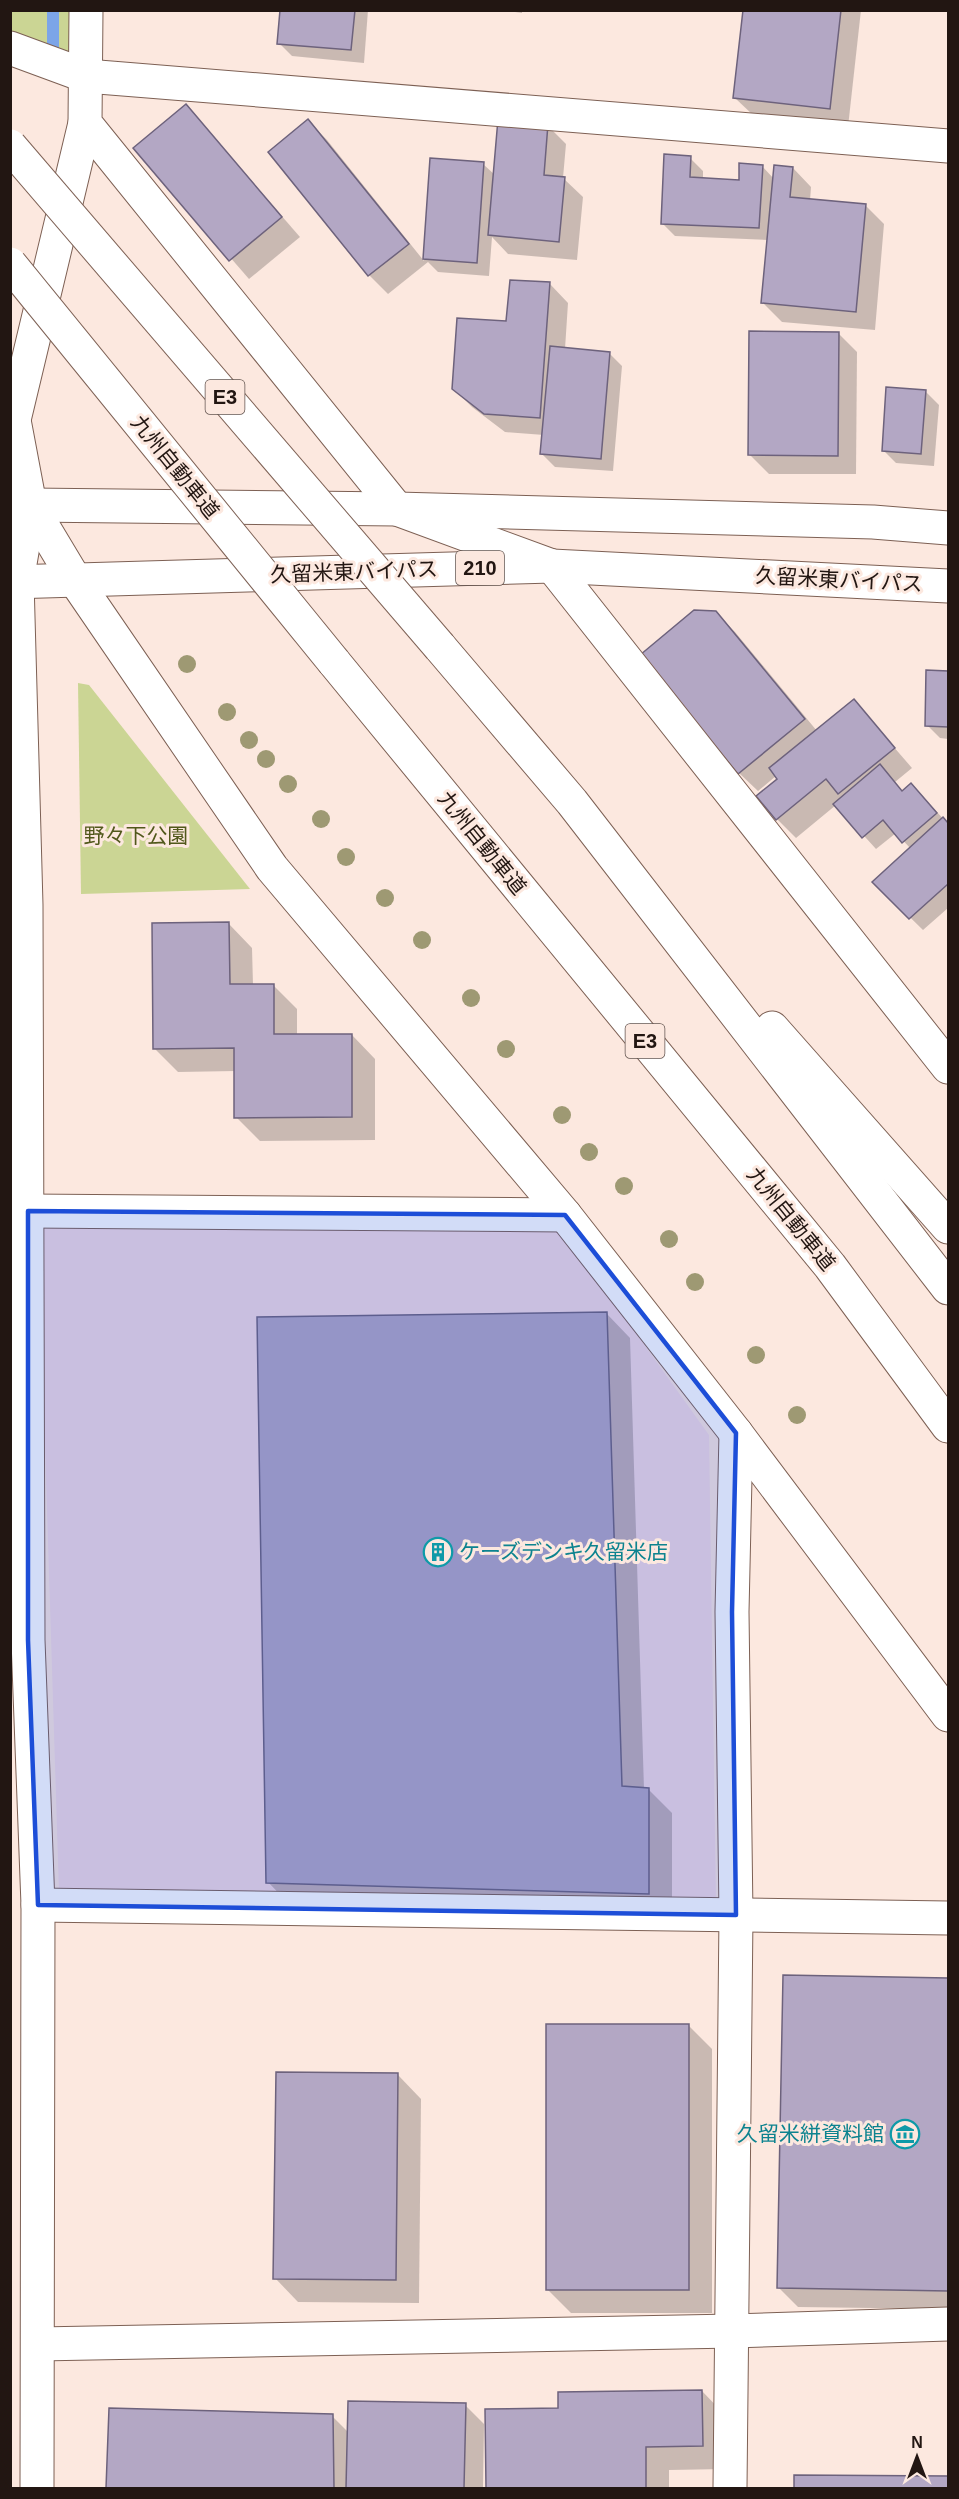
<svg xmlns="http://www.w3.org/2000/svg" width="959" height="2499" viewBox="0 0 959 2499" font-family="Helvetica,'Noto Sans JP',sans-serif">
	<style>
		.commercial { fill: #f4dbe3 }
		.green { fill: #cbd594 }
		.shadow { fill: #0003 }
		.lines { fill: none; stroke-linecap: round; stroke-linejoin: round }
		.stream { stroke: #7ca5e8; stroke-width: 12 }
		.building { fill: #b3a7c4; stroke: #6d627c; stroke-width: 1.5 }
		.street-casing { stroke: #7d6054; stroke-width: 35 }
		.secondary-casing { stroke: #7d6054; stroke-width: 35 }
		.highway-casing { stroke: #7d6054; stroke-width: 35 }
		.street { stroke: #fff; stroke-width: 33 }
		.secondary { stroke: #fff; stroke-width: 33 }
		.highway { stroke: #fff; stroke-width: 33 }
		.highway-bridge-casing { stroke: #7d6054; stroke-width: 35; stroke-linecap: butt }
		.highway-bridge { stroke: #fff; stroke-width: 33 }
		.tree { fill: #9e9973 }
		.marked { fill: #1d4ed8; fill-opacity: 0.2; stroke: #1d4ed8; stroke-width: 4.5; stroke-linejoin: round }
		.labels { text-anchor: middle; stroke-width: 6; stroke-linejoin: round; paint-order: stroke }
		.shield { fill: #fce8df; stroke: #635550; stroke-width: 1.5 }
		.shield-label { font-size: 20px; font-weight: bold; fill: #221612 }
		.street-label { font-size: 21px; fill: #221612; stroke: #fce8df }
		.park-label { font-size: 21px; fill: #51581b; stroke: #fce8df }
		.culture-label { font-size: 21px; fill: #0d838f; stroke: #fce8df; text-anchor: start }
	</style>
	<rect width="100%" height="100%" fill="#fce8df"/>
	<path class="commercial" d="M 38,1222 L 556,1222 L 709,1435 L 716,1904 L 59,1892 Z"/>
	<g class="green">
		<path d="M 10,11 L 86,11 L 86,76 L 11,47 Z"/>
		<path d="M 78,683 L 89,685 L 250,889 L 81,894 Z"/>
	</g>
	<g class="shadow">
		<path d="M 281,10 L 368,10 L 364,63 L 292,56 L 279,43 Z"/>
		<path d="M 502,10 L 522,10 L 522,13 Z"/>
		<path d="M 745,10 L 861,10 L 848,127 L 754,116 L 735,98 Z"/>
		<path d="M 186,106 L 300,237 L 249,279 L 136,149 Z"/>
		<path d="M 308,121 L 327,140 L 424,261 L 432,160 L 483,164 L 495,175 L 547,125 L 566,144 L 563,178 L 583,197 L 577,260 L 508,254 L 492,237 L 489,276 L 438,272 L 428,262 L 388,294 L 369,275 Z"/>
		<path d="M 690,158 L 703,171 L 703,179 L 740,181 L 762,166 L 774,179 L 793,168 L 811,187 L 810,201 L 865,205 L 884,224 L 875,330 L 782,322 L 763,303 L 769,240 L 675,236 L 662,223 Z"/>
		<path d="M 550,284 L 568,303 L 565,349 L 609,353 L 622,366 L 613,471 L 555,467 L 542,454 L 544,435 L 505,432 L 472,407 L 453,388 Z"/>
		<path d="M 838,333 L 857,352 L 856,474 L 769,474 L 750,455 Z"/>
		<path d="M 926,392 L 939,405 L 934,466 L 896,463 L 883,450 Z"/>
		<path d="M 715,612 L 735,632 L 817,731 L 854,701 L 912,768 L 895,782 L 903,792 L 924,798 L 948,824 L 948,908 L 923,930 L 874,882 L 911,849 L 896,833 L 876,849 L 836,805 L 796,838 L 777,819 L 779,780 L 776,776 L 758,791 L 739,773 Z"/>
		<path d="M 928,672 L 948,672 L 948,739 L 940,738 L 927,725 Z"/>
		<path d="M 229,924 L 252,948 L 253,985 L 273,985 L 297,1009 L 297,1035 L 352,1035 L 375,1059 L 375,1140 L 260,1141 L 236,1117 L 236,1071 L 178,1072 L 154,1048 Z"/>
		<path d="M 607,1314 L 630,1338 L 644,1789 L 648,1789 L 672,1813 L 672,1917 L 291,1906 L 268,1882 Z"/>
		<path d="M 785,1976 L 948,1979 L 948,2309 L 798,2307 L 779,2288 Z"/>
		<path d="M 688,2025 L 712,2049 L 712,2313 L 571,2313 L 547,2289 Z"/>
		<path d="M 398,2075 L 421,2099 L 419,2303 L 298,2302 L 275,2278 Z"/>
		<path d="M 702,2391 L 725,2415 L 726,2469 L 669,2470 L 669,2488 L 488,2488 L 487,2411 L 559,2409 Z"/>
		<path d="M 465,2405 L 484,2424 L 483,2488 L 108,2488 L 110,2409 L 332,2416 L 349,2433 Z"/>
		<rect x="795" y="2477" width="153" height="11"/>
	</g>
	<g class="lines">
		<path class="stream" d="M 53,10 L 53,61"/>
	</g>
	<g class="building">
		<path d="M 280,10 L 355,10 L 351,50 L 277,44 Z"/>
		<path d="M 743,10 L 841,10 L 830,109 L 733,98 Z"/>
		<path d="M 186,104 L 282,217 L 229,261 L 133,148 Z"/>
		<path d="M 308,119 L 409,244 L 368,276 L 268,152 Z"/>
		<path d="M 498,119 L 548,124 L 544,175 L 565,177 L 559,242 L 488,235 Z"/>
		<path d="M 664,154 L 691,156 L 690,177 L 739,180 L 739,163 L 763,165 L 759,228 L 661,224 Z"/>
		<path d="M 430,158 L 484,162 L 477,263 L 423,259 Z"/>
		<path d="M 774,165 L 793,167 L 790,197 L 866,204 L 856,312 L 761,303 Z"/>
		<path d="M 510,280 L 550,282 L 540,418 L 484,414 L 452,389 L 457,318 L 506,321 Z"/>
		<path d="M 749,331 L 839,332 L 838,456 L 748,455 Z"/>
		<path d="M 550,346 L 610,352 L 601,459 L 540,454 Z"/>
		<path d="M 886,387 L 926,390 L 921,454 L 882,451 Z"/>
		<path d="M 694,610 L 716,611 L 805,719 L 738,774 L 640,655 Z"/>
		<path d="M 926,670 L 948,671 L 948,727 L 925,726 Z"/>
		<path d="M 854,699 L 895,748 L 838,794 L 826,779 L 776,820 L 756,796 L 777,779 L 769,768 Z"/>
		<path d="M 880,764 L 902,791 L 911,783 L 937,813 L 902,843 L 883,820 L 862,838 L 833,804 Z"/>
		<path d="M 943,817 L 948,823 L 948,884 L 909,919 L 872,882 Z"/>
		<path d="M 229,922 L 230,984 L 274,984 L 274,1034 L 352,1034 L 352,1117 L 234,1118 L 234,1048 L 153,1049 L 152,923 Z"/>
		<path d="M 607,1312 L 622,1786 L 649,1788 L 649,1894 L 266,1883 L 257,1317 Z"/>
		<path d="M 783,1975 L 948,1978 L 948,2291 L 777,2288 Z"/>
		<rect x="546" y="2024" width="143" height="266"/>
		<path d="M 276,2072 L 398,2073 L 396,2280 L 273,2279 Z"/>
		<path d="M 702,2390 L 703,2446 L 646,2447 L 646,2488 L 486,2488 L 485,2409 L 558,2408 L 558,2392 Z"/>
		<path d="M 348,2401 L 466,2403 L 464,2488 L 346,2488 Z"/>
		<path d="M 109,2408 L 333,2414 L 334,2488 L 106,2488 Z"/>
		<path d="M 794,2475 L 948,2476 L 948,2488 L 794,2488 Z"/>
	</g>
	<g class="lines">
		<g class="street-casing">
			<g id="street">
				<path d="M 86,10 L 85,123 L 397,509 L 552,566"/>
				<path d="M 10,48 L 86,76 L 948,146"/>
				<path d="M 10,415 L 14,420 L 30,505"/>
				<path d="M 14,420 L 85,123"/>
				<path d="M 28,1211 L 565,1215"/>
				<path d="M 38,2344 L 733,2331 L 948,2324"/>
				<path d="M 730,2488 L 736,1915 L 732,1612 L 736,1433"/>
			</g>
		</g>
		<g class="secondary-casing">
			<g id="secondary">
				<path d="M 30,505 L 17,581 L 26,905 L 28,1640 L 38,1905 L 37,2488"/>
				<path d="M 30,505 L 75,580 L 272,868 L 565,1215 L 736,1433 L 948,1715"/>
				<path d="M 552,566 L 948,1067"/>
				<path d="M 38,1905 L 948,1918"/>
			</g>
		</g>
		<g class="highway-casing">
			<g id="highway">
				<path d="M 10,508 L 30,505 L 397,509 L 873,522 L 948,528"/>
				<path d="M 10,582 L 552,566 L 948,586"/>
				<path d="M 440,647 L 572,802 L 948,1288"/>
				<path d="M 334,662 L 830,1266 L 948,1426"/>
				<path d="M 772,1028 L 948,1227"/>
			</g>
		</g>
		<use href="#street" class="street"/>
		<use href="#secondary" class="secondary"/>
		<use href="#highway" class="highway"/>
		<g class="highway-bridge-casing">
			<g id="highway-bridge">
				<path d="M 10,146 L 440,647"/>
				<path d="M 10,264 L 334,662"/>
			</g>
		</g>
		<use href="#highway-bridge" class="highway-bridge"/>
	</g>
	<g class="tree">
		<circle cx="187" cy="664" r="9"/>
		<circle cx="227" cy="712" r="9"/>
		<circle cx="249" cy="740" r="9"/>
		<circle cx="266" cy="759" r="9"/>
		<circle cx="288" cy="784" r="9"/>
		<circle cx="321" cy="819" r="9"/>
		<circle cx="346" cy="857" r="9"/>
		<circle cx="385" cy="898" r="9"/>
		<circle cx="422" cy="940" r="9"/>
		<circle cx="471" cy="998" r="9"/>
		<circle cx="506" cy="1049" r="9"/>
		<circle cx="562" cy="1115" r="9"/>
		<circle cx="589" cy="1152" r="9"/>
		<circle cx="624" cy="1186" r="9"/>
		<circle cx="669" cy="1239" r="9"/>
		<circle cx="695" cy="1282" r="9"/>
		<circle cx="756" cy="1355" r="9"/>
		<circle cx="797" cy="1415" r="9"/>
	</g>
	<path class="marked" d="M 28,1211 L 565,1215 L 736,1433 L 732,1612 L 736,1915 L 38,1905 L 28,1640 Z"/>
	<defs>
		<g id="building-ring" transform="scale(1.5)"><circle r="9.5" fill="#fce8df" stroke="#0f9aa8" stroke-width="1.5"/><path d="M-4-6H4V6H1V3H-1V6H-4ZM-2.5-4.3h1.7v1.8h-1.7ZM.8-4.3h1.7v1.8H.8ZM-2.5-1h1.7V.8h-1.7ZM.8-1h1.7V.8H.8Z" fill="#0f9aa8"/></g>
		<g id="museum-ring" transform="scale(1.5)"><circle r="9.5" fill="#fce8df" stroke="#0f9aa8" stroke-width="1.5"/><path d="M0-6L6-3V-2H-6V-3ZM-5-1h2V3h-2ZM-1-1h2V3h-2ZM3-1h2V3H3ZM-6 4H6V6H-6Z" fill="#0f9aa8"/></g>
	</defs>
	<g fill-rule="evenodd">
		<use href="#building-ring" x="438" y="1552"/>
		<use href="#museum-ring" x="905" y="2134"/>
	</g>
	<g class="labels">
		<g class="shield">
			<rect x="205.5" y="380" width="39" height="34" rx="4.5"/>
			<rect x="456" y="551" width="48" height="34" rx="4.5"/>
			<rect x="625.5" y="1024" width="39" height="34" rx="4.5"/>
		</g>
		<g class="shield-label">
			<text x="225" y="404">E3</text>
			<text x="480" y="575">210</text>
			<text x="645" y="1048">E3</text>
		</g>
		<g class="street-label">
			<text transform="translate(175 467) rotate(51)" y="7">九州自動車道</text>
			<text transform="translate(354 572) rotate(-2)" y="7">久留米東バイパス</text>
			<text transform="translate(839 580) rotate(3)" y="7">久留米東バイパス</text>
			<text transform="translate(482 843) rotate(51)" y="7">九州自動車道</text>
			<text transform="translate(791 1219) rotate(51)" y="7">九州自動車道</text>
		</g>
		<g class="park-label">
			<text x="136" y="843">野々下公園</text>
		</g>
		<g class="culture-label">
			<text x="459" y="1559">ケーズデンキ久留米店</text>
			<text x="884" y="2141" text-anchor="end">久留米絣資料館</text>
		</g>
	</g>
	<rect width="959" height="2499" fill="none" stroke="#221612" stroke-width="24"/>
	<g transform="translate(917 2457)" stroke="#fce8df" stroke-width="4.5" paint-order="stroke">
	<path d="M0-4.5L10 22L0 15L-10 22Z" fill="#221612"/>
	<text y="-9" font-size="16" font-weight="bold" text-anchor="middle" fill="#221612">N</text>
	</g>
</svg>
